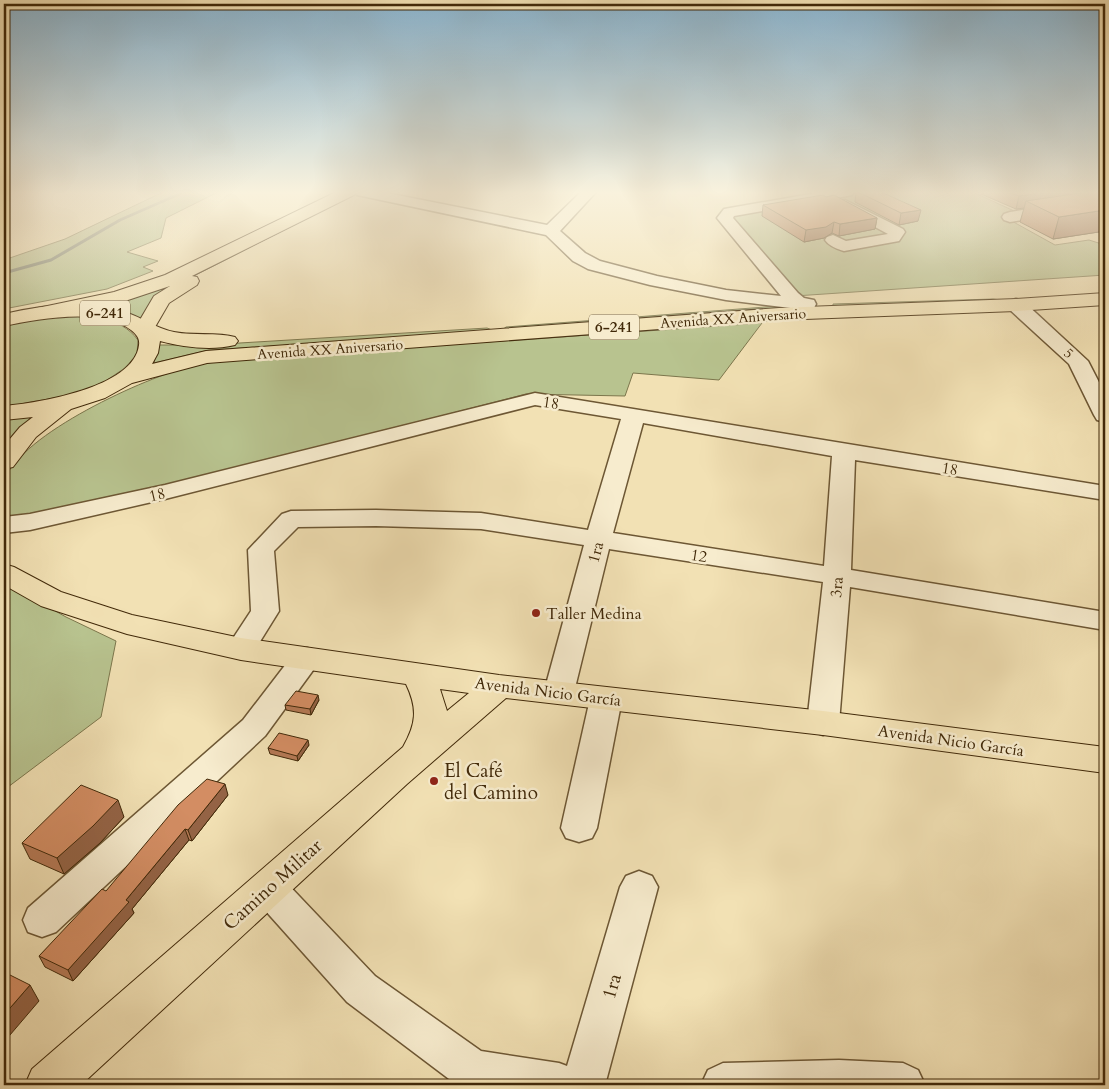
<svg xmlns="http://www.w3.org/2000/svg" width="1109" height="1089" viewBox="0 0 1109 1089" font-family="Cardo,serif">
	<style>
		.green { fill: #b8c38f; stroke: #7c764c }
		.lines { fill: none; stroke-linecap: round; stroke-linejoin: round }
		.stream { stroke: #798171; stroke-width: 3 }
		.minor-casing { stroke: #6d5734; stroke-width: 3 }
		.major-casing { stroke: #412909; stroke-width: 2 }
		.highway-casing { stroke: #412909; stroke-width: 2 }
		.minor { fill: #f7ecce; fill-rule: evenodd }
		.major { fill: #f2e1b4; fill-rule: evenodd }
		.highway { fill: #f2e1b4; fill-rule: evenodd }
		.wall { fill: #b57955; stroke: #412909 }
		.shaded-wall { fill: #946345; stroke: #412909 }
		.building { fill: #d38d63; stroke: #412909 }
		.poi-dot { fill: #8f2418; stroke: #f7ecce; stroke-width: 2 }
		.labels { text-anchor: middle; stroke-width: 5; stroke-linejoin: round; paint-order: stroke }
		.far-street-label { font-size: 14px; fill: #412909; stroke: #f7ecce }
		.shield { fill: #f7ecce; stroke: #786444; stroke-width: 1 }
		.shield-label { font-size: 15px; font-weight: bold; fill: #412909 }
		.street-label { font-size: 16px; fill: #412909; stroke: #f7ecce }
		.poi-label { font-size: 16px; fill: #412909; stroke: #f7ecce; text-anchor: start }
		.near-poi-label { font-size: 19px; fill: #412909; stroke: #f7ecce; text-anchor: start }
		.near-street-label { font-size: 19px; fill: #412909; stroke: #f7ecce }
	</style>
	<rect width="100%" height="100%" fill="#f2e1b4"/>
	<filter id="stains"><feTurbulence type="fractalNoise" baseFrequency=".004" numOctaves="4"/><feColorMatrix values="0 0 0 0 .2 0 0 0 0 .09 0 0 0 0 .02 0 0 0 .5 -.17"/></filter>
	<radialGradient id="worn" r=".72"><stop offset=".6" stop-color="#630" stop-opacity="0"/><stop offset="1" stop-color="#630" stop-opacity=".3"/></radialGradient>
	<g class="green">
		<path d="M 163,192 L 218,192 L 166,218 L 161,238 L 127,252 L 158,261 L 143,267 L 153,271 L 107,289 L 4,309 L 4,260 L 65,239 Z"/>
		<path d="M 854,192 L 979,192 L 975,193 L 1025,216 L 1008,219 L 1055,245 L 1089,240 L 1105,245 L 1105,275 L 795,296 L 731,218 L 740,210 Z"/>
		<path d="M 352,194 L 355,194 L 174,286 L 142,320 L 92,307 L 143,295 L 173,285 Z"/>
		<path d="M 993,299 L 1001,300 L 833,307 L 833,304 Z"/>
		<path d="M 791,305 L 800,307 L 502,330 L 506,327 Z"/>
		<path d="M 62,315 C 90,316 120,316 138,340 L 137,354 L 125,368 L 104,382 L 76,394 L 4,407 L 4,324 L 32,318 Z"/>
		<path d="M 762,323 L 719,380 L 633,373 L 625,396 L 526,394 L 139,494 L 17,519 L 4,515 C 4,505 1,490 4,481 C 20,434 146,377 192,366 C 208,362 225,361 241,359 Z"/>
		<path d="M 487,328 L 492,330 L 488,333 L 209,350 L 154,363 L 158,345 L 207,345 Z"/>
		<path d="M 47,412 L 6,444 L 4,448 L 4,420 Z"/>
		<path d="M 4,582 L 66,617 L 116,641 L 101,717 L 4,790 Z"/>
	</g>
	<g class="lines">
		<path class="stream" d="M 4,273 L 51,260 L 120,220 L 184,192"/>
		<g class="minor-casing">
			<g id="minor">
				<path d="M 355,192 L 382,192 L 547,225 L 581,192 L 596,192 L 560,231 L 585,253 L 600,261 L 657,276 L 726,290 L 781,296 L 717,218 L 724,209 L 822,192 L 854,192 L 852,195 L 847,196 L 734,216 L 733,218 L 798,293 L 804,298 L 814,300 L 816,304 L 814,308 L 807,310 L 726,300 L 650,285 L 588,269 L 573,261 L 546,235 L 362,196 L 357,195 Z"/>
				<path d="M 1105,197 L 1105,207 L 1010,222 L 1004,220 L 1002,217 L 1004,214 L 1010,212 Z"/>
				<path d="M 845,200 L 903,229 L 905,232 L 899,241 L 844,251 C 837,249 829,246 825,240 L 827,237 L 833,235 L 846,241 L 888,234 L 840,208 L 837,205 L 840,202 Z"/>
				<path d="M 1016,299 L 1023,301 L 1088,361 L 1105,394 L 1105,422 L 1097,420 L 1094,415 L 1069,364 L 1009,309 L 1007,305 L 1009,301 Z"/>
				<path d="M 535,393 L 1105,486 L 1105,500 L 855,460 L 851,570 L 1105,612 L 1105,630 L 850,587 L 839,723 L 834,731 L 823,735 L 812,731 L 807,723 L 823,582 L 609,549 L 574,692 L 570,700 L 559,703 L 548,700 L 544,692 L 584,545 L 481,529 L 376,526 L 298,527 L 274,551 L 279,611 L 251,656 L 241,659 L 231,656 L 226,649 L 251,611 L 248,550 L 282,514 L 291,511 L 376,510 L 481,513 L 588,530 L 621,419 L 535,405 L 165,499 L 30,530 L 4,533 L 4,517 L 30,514 L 165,485 ZM 643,423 L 832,456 L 824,566 L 613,533 Z"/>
				<path d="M 307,648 L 318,651 L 322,658 L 265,736 L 56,932 L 42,937 L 28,932 L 23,920 L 28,908 L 243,720 L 296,651 Z"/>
				<path d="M 606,688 L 617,691 L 622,699 L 597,828 L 592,838 L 579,842 L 566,838 L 561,828 L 590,699 L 595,691 Z"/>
				<path d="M 639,871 L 652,876 L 658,887 L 605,1085 L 457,1085 L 347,1002 L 255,899 L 249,888 L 255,877 L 268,872 L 281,877 L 375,976 L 481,1051 L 559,1063 L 567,1066 L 620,887 L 626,876 Z"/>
				<path d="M 839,1060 L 903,1063 L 918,1070 L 925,1085 L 701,1085 L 708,1070 L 723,1063 Z"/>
			</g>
		</g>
		<g class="major-casing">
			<g id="major">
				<path d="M 1105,293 L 1105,305 L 1016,311 L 779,320 L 207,363 L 132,383 L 105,398 L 71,409 L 36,437 L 13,467 L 4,469 L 4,446 L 20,427 L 33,417 L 4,420 L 4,406 C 37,403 134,388 139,345 C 140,338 136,334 131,330 C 101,307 38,319 4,326 L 4,314 C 42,305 87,300 125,312 C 143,318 155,328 174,332 C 194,336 216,332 235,337 L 238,341 L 235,345 C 211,351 183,347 160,341 L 158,353 L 152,364 L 206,351 L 779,308 L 1016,299 Z"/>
				<path d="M 4,564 L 14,567 L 61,592 L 132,615 L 241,638 L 499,675 L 823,711 L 1105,747 L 1105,773 L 823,735 L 506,698 L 407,784 L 81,1085 L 25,1085 L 32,1069 L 403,747 C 416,724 418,709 406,684 L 241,660 L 127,634 L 41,606 L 4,585 ZM 440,689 L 469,693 L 447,711 Z"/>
			</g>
		</g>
		<g class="highway-casing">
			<path id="highway" d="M 336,192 L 356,192 L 354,195 L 192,276 L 197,277 L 199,281 L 197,285 L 169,303 L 151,334 L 144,336 L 137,334 L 134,330 L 154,296 L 170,286 L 125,301 L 40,319 L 33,317 L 30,313 L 33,309 L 114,292 L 165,275 Z"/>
		</g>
		<use href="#minor" class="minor"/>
		<use href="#major" class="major"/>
		<use href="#highway" class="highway"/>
	</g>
	<g class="wall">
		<path d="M 856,192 L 881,192 L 918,221 L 899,225 L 855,202 Z"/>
		<path d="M 982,192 L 1105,192 L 1100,193 L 1105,195 L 1105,231 L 1053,239 L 1020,222 L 1024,208 L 1016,209 L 981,194 Z"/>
		<path d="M 763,205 L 877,218 L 875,229 L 839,236 L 832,233 L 824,238 L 804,242 L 762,216 Z"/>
		<path d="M 319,700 L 311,715 L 286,710 L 285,705 Z"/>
		<path d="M 309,745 L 298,761 L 270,754 L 268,748 Z"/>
		<path d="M 228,795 L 192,841 L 189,840 L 132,909 L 134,913 L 73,981 L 45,967 L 39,956 L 106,891 Z"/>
		<path d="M 124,817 L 100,843 L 64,874 L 30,859 L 22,843 Z"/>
	</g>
	<g class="shaded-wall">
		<path d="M 1049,192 L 1105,192 L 1067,199 L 1026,201 L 1024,208 L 1016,209 L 1019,196 Z"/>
		<path d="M 921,210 L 918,221 L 899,225 L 901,213 Z"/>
		<path d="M 1105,210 L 1105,231 L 1053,239 L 1059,217 Z"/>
		<path d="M 877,218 L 875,229 L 839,236 L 840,224 Z"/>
		<path d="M 834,222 L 832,233 L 824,238 L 804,242 L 806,230 Z"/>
		<path d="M 318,695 L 319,700 L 311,715 L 310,709 Z"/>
		<path d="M 308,740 L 309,745 L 298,761 L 297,756 Z"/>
		<path d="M 225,784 L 228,795 L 192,841 L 188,830 Z"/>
		<path d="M 118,800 L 124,817 L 100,843 L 64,874 L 57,858 Z"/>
		<path d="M 185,829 L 189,840 L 132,909 L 134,913 L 73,981 L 68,970 Z"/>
		<path d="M 30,985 L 39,1001 L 4,1042 L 4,1015 Z"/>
	</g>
	<g class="building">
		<path d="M 858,192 L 881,192 L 921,210 L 901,213 Z"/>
		<path d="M 1008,192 L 1049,192 L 1019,196 Z"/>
		<path d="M 1087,192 L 1098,192 L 1105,195 L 1105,210 L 1059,217 L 1026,201 Z"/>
		<path d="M 823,195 L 826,197 L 834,195 L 877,218 L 840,224 L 834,222 L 826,227 L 806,230 L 763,205 Z"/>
		<path d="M 296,691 L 318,695 L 310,709 L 285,705 Z"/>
		<path d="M 279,733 L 308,740 L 297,756 L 268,748 Z"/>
		<path d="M 207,779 L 225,784 L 188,830 L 185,829 L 126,900 L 129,902 L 68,970 L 39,956 L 102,889 L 106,891 L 178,805 Z"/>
		<path d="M 81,785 L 118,800 L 93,826 L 57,858 L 22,843 Z"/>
		<path d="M 4,972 L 30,985 L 4,1015 Z"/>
	</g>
	<linearGradient id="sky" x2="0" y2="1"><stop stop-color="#8ab7d4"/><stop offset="0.56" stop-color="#f9f2dd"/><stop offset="1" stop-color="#f9f2dd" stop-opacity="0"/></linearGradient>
	<rect width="1109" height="344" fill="url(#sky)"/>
	<g class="poi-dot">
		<circle cx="536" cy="613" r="5"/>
		<circle cx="434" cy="781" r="5"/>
	</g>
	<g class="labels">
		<g class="far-street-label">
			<text transform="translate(733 318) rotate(-4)" y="5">Avenida XX Aniversario</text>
			<text transform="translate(330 349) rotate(-4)" y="5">Avenida XX Aniversario</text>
			<text transform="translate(1069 353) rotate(42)" y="5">5</text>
		</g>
		<g class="shield">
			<rect x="80" y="300.5" width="50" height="25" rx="4"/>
			<rect x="589" y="314.5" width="50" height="25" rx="4"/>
		</g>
		<g class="shield-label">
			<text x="105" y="318">6-241</text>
			<text x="614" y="332">6-241</text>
		</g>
		<g class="street-label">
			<text transform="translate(551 402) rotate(8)" y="6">18</text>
			<text transform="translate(950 468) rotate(9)" y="6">18</text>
			<text transform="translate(157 494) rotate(-13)" y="6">18</text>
			<text transform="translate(595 552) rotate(-75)" y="6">1ra</text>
			<text transform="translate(699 555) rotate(9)" y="6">12</text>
			<text transform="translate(836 587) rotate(-85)" y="6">3ra</text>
			<text transform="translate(548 691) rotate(7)" y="6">Avenida Nicio García</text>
			<text transform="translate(951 740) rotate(8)" y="6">Avenida Nicio García</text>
		</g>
		<g class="poi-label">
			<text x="546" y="619">Taller Medina</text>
		</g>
		<g class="near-poi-label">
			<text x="444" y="777">El Café<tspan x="444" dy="22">del Camino</tspan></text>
		</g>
		<g class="near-street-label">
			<text transform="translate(272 884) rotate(-42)" y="7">Camino Militar</text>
			<text transform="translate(611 986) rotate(-74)" y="7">1ra</text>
		</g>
	</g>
	<rect width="1109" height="1089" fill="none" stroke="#f2e1b4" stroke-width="20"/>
	<rect x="5" y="5" width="1099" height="1079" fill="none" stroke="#412909" stroke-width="2.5"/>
	<rect x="10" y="10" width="1089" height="1069" fill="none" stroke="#412909"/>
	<rect width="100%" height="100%" filter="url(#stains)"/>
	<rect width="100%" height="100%" fill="url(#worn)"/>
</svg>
